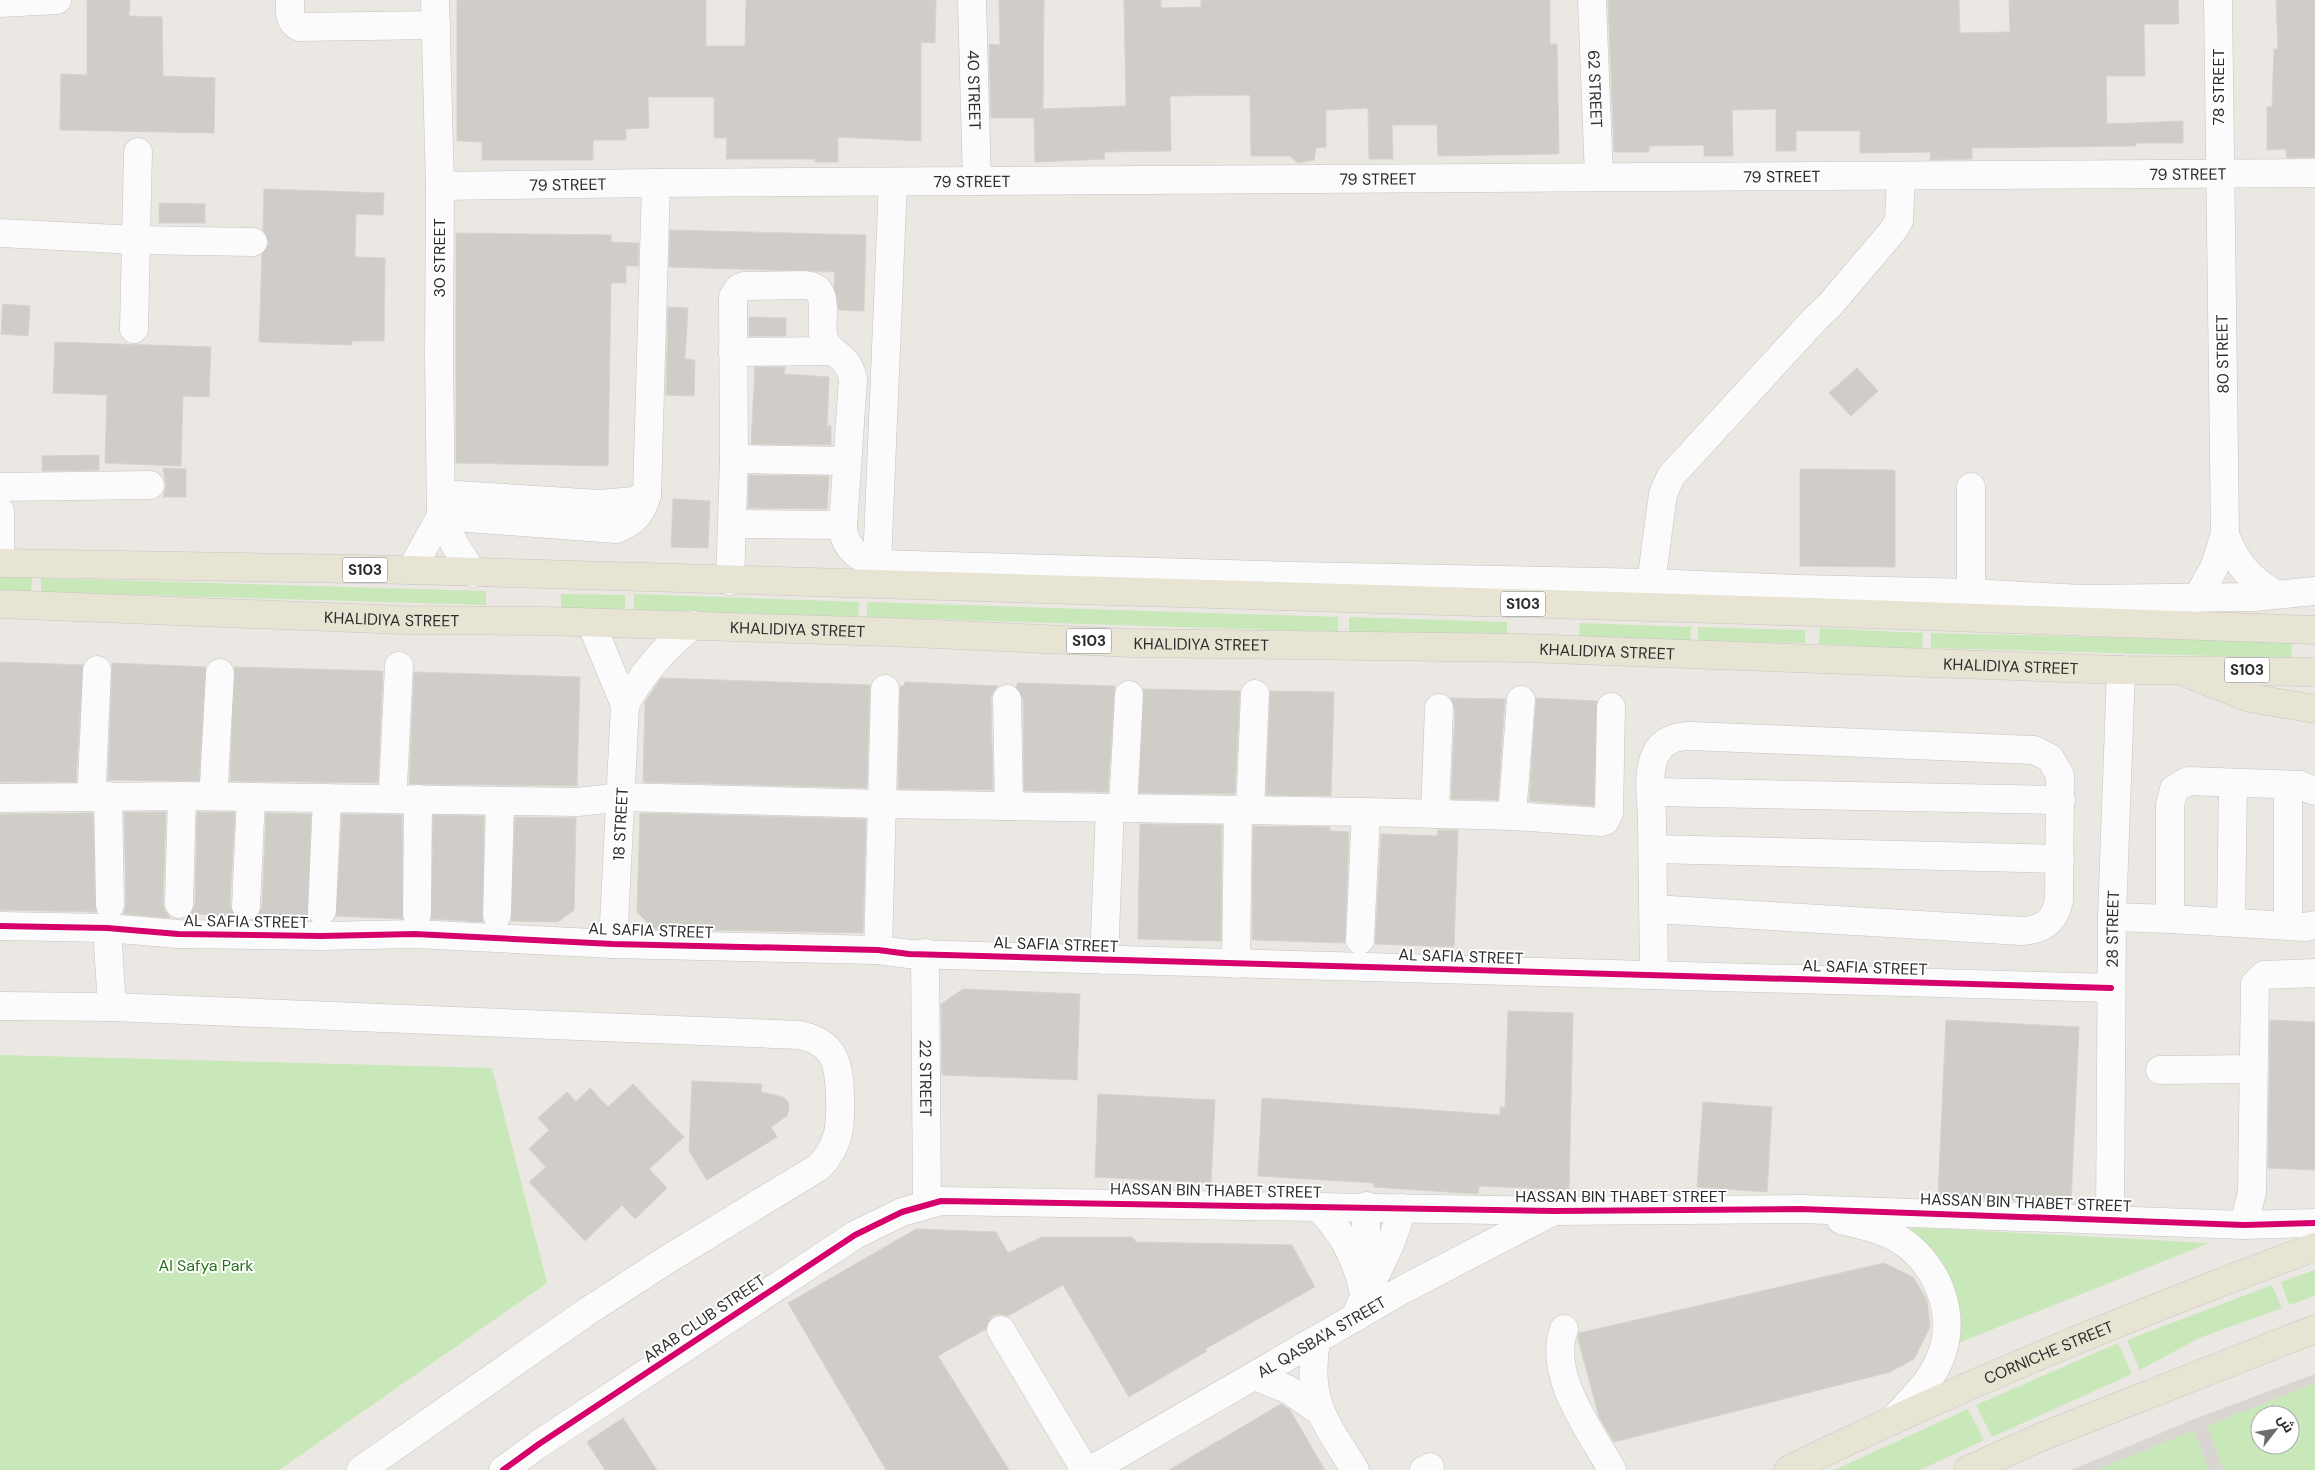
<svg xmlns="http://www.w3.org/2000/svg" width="2315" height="1470" viewBox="0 0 2315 1470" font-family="'DM Sans',Cairo,sans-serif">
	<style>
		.green { fill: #c9e8b9; fill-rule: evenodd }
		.plaza { fill: #d9d5d0 }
		.building { fill: #d0cdc9; stroke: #d6d3ce }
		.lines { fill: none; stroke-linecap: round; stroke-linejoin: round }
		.minor-casing { stroke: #c4c3c3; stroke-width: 29 }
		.major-casing { stroke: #c6c4c2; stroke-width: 29 }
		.minor { stroke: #fcfbfb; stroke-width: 28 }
		.major { stroke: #e8e4d4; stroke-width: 28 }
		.cycleway-casing { stroke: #fff; stroke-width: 9 }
		.cycleway { stroke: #d6006c; stroke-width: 6 }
		.labels { text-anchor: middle; stroke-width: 4; stroke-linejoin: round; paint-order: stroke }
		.shield { fill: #fff; stroke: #6b6b6b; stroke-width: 1 }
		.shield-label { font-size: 15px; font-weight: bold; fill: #2c2c2c }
		.street-label { font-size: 16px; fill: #2c2c2c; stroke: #fff }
		.park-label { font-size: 16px; fill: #247015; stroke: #fff }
	</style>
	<rect width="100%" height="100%" fill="#ebe7e2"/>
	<g class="green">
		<path d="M 0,577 L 32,578 L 31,592 L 0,592 Z"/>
		<path d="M 41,578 L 486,591 L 486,605 L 41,592 Z"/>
		<path d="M 561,594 L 625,595 L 625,610 L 561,608 Z"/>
		<path d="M 634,594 L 859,602 L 858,617 L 634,610 Z"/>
		<path d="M 867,602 L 1338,617 L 1338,632 L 867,617 Z"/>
		<path d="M 1349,617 L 1507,622 L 1507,637 L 1349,632 Z"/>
		<path d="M 1580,623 L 1691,627 L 1690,641 L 1579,636 Z"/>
		<path d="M 1698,627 L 1805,630 L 1805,643 L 1698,641 Z"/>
		<path d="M 1820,628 L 1923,633 L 1922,649 L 1819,644 Z"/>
		<path d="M 1931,633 L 2292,642 L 2291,658 L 1931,648 Z"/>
		<path d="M 0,1055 L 492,1068 L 547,1283 L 279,1470 L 0,1470 Z"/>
		<path d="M 1909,1227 L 2209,1243 L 1956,1344 C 1963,1283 1949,1269 1909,1227 Z"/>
		<path d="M 2315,1270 L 2315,1296 L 2289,1305 L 2281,1282 Z"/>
		<path d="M 2272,1285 L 2282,1308 L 2199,1338 L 2140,1370 L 2127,1340 Z"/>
		<path d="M 2118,1343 L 2132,1374 L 1992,1437 L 1976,1405 Z"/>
		<path d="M 2315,1383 L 2315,1470 L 2224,1470 L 2206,1426 ZM 2260,1415 L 2290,1415 L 2290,1445 L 2260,1445 Z"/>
		<path d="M 1968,1409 L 1984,1440 L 1920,1470 L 1834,1470 Z"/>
		<path d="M 2193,1431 L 2209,1470 L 2096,1470 Z"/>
	</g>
	<path class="plaza" d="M 2315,1374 L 2315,1383 L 2207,1426 L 2224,1470 L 2209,1470 L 2193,1431 L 2096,1470 L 2071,1470 L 2192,1420 Z"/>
	<g class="building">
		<path d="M 87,0 L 130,0 L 129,16 L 162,17 L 163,76 L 215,78 L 214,133 L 60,130 L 61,74 L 87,75 Z"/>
		<path d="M 457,0 L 706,0 L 706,46 L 745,46 L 746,0 L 936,0 L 935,43 L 921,42 L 921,141 L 838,137 L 838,162 L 815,162 L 815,159 L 726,159 L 727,138 L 714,138 L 714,97 L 648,97 L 649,128 L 626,129 L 626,140 L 593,140 L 593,160 L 482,160 L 482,142 L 457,141 Z"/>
		<path d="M 999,0 L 1044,0 L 1043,109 L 1126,106 L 1124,0 L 1161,0 L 1161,8 L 1201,7 L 1201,0 L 1550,0 L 1550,44 L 1557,44 L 1559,154 L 1438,156 L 1437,125 L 1392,125 L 1393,159 L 1369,159 L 1368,108 L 1326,110 L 1326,147 L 1316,148 L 1314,160 L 1298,163 L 1290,156 L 1251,156 L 1250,95 L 1170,96 L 1171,151 L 1104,152 L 1105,159 L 1035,162 L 1034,118 L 991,118 L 989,44 L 1000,45 Z"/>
		<path d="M 1608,0 L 1959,0 L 1960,33 L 2010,32 L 2009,0 L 2178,0 L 2179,24 L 2144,24 L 2145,76 L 2106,76 L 2107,124 L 2183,121 L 2183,143 L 2136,143 L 2136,146 L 1972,148 L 1972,159 L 1930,160 L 1931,152 L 1860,153 L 1860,131 L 1796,131 L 1796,151 L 1776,151 L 1776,109 L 1732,110 L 1733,156 L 1704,156 L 1704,145 L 1649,146 L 1649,152 L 1614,152 Z"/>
		<path d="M 2276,0 L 2315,0 L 2315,157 L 2287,158 L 2286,149 L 2267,150 L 2267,107 L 2272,107 L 2274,49 L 2278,49 Z"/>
		<path d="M 264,189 L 384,193 L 383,215 L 356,214 L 355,257 L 385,258 L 384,341 L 352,341 L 352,345 L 259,342 L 262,254 L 269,243 L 263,230 Z"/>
		<path d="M 159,203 L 205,204 L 205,223 L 159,223 Z"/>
		<path d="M 670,230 L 866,235 L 864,311 L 839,310 L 834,288 L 835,272 L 669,267 Z"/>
		<path d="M 456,233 L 611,235 L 611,242 L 639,243 L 638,266 L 626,266 L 626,283 L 611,283 L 608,466 L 456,463 Z"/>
		<path d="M 3,304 L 30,306 L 28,336 L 1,334 Z"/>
		<path d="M 668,307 L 688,308 L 685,359 L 695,360 L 694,396 L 666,395 Z"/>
		<path d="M 749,317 L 786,318 L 786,336 L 749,336 Z"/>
		<path d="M 55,342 L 211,347 L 209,397 L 183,396 L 181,466 L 105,463 L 107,395 L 53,393 Z"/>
		<path d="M 755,367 L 785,367 L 784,374 L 829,377 L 827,426 L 831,426 L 831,445 L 751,444 Z"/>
		<path d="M 1857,368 L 1878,391 L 1851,416 L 1829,393 Z"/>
		<path d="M 99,455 L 99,470 L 42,471 L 42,456 Z"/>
		<path d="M 163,468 L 186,469 L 186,497 L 163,497 L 166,485 Z"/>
		<path d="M 1800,469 L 1895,470 L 1895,567 L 1800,566 Z"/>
		<path d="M 749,475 L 829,476 L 827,509 L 748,508 Z"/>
		<path d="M 673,499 L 710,501 L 708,548 L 671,547 Z"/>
		<path d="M 0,662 L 83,665 L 76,782 L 0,782 Z"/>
		<path d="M 112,663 L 206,667 L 199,781 L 108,780 Z"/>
		<path d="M 234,667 L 383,671 L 378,783 L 230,781 Z"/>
		<path d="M 414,672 L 580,677 L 577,786 L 409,784 Z"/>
		<path d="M 661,678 L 870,685 L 867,788 L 643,782 L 645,702 Z"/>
		<path d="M 905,682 L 998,686 L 993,692 L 991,699 L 993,790 L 898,789 L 900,686 L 904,686 Z"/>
		<path d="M 1018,683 L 1115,686 L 1108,792 L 1024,791 L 1023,699 L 1016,687 Z"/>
		<path d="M 1143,689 L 1240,691 L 1235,794 L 1139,793 Z"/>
		<path d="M 1270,691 L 1334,692 L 1331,796 L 1266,795 Z"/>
		<path d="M 1450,698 L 1505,699 L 1498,800 L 1451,799 L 1455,709 Z"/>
		<path d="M 1536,698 L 1597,701 L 1594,806 L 1529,801 Z"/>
		<path d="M 124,812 L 166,812 L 163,904 L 165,911 L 170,918 L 123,914 L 126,905 Z"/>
		<path d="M 197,812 L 235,812 L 230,905 L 235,916 L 190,914 L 195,904 Z"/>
		<path d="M 93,813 L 96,912 L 0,910 L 0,814 Z"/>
		<path d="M 266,813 L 311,814 L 308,917 L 258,915 L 262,907 Z"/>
		<path d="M 642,813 L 866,819 L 863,933 L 654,929 L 637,912 L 640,814 Z"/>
		<path d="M 342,814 L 402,815 L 403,919 L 336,916 Z"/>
		<path d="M 433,815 L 484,816 L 483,922 L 431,919 Z"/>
		<path d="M 515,817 L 576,818 L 574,910 L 558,922 L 511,921 Z"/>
		<path d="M 1140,824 L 1222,825 L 1221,941 L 1138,939 Z"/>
		<path d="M 1253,826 L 1330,827 L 1330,831 L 1349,832 L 1345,943 L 1252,940 Z"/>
		<path d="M 1438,830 L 1458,830 L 1454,947 L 1375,944 L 1381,834 L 1437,836 Z"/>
		<path d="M 963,989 L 1080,994 L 1077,1080 L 942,1075 L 941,1004 Z"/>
		<path d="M 1508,1011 L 1573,1013 L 1569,1190 L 1479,1186 L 1478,1194 L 1374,1187 L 1374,1183 L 1258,1176 L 1262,1098 L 1500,1115 L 1500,1107 L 1505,1107 Z"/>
		<path d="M 1946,1020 L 2079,1027 L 2071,1203 L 1938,1196 Z"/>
		<path d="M 2270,1020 L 2315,1022 L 2315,1170 L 2268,1168 Z"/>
		<path d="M 692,1081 L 762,1084 L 761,1092 L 783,1097 L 788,1102 L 789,1109 L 787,1116 L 771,1127 L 777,1137 L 707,1180 L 689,1151 Z"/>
		<path d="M 633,1084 L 684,1137 L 649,1169 L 667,1188 L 635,1219 L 622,1205 L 585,1241 L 529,1182 L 546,1167 L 529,1149 L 549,1130 L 538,1118 L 567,1092 L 576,1102 L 590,1088 L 608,1107 Z"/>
		<path d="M 1098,1094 L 1215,1100 L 1211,1183 L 1095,1177 Z"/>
		<path d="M 1703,1102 L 1772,1107 L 1767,1192 L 1697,1187 Z"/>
		<path d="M 916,1229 L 996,1232 L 1008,1253 L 1042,1237 L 1132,1237 L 1136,1242 L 1292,1245 L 1315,1287 L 1205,1349 L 1207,1351 L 1129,1397 L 1063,1285 L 1008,1316 L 1000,1314 L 993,1316 L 988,1322 L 986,1329 L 938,1356 L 1009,1470 L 886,1470 L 788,1303 Z"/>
		<path d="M 1884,1263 L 1913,1277 L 1927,1300 L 1930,1327 L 1914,1359 L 1890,1372 L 1614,1442 L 1599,1417 L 1578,1339 L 1579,1333 Z"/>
		<path d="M 1281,1404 L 1290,1410 L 1325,1470 L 1169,1470 Z"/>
		<path d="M 623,1418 L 657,1470 L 605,1470 L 587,1442 Z"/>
	</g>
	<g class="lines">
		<g class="minor-casing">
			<g id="minor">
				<path d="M 290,0 C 290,11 288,21 299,27 L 436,25"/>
				<path d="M 435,0 L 440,186 L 439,356 L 441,516 L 455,545 L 473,573"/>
				<path id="s1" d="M 972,0 L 977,181"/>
				<path id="s2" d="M 1592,0 L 1599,177"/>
				<path d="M 0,3 L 57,0"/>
				<path id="s3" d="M 440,186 L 656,183 L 2315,173"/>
				<path d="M 0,233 L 136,240 L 253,242"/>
				<path d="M 134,329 L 138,152"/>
				<path d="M 733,352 L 833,351"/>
				<path d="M 734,459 L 847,461"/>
				<path d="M 0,487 L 150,485"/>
				<path d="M 1971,487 L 1971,593"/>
				<path d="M 441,494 L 599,504 L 634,501 L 647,495"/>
				<path d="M 0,511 L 0,563"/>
				<path d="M 441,516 L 616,529 C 633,523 642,513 647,495 L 656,183"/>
				<path d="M 733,524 L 843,525"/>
				<path d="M 2225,534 C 2235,562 2250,580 2276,594"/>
				<path d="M 877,564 L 893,182"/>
				<path d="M 411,570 L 441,516"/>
				<path d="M 730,581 L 734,459 L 733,297 L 739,288 L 744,286 L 804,285 C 834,287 818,321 824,339 C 830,357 847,351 853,379 L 843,525 C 843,547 858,558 877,564 L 1294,576 L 1651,583 L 1799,589 L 1971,593 L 2082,599 L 2255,597 L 2315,591"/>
				<path d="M 1651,583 L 1663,494 L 1671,476 L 1816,318 L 1829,306 L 1891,233 L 1899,221 L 1901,176"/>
				<path d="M 2197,598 L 2214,568 L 2225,534 L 2218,0"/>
				<path d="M 591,623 L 625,705 L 613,944"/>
				<path d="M 1007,699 L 1009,806"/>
				<path d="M 625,705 C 642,673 664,648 693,625"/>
				<path d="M 92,783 L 97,670"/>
				<path d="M 214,784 L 220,673"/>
				<path d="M 2288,785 L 2288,925"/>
				<path d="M 393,787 L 399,666"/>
				<path d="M 2315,791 L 2300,785 L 2188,781 L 2174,789 L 2170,805 L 2170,919 L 2305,927 L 2315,925"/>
				<path d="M 1652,792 L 2061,800"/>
				<path d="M 108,796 L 110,905"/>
				<path d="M 0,798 L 182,796 L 578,802 L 621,797 L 880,804 L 1366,812 L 1512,816 L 1601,822 L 1605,821 L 1609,813 L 1611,707"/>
				<path d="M 1123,808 L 1129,695"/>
				<path d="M 1250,810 L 1255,694"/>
				<path d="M 1435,814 L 1439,708"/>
				<path d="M 1512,816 L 1521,700"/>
				<path d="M 1653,849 L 2060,859"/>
				<path d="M 179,904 L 182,796"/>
				<path d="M 246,906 L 251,797"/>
				<path d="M 1653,909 L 2021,931 C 2042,930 2055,922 2059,900 L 2060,775 L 2050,758 L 2034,750 L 1691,736 C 1677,736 1662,740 1656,754 C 1646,772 1652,802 1652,822 C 1653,873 1653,924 1654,975"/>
				<path d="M 322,911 L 327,798"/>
				<path d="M 417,914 L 418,799"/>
				<path d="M 497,915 L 500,801"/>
				<path d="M 2112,917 L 2170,919"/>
				<path d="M 2231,921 L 2233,783"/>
				<path d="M 0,926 L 107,928 L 178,934 L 321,936 L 415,934 L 613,944 L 878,950 L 909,954 L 2111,988"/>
				<path d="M 107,928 L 112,1007"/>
				<path d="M 1360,940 L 1366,812"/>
				<path d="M 878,950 L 885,689"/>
				<path id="s4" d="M 925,953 L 927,1203"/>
				<path d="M 1104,960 L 1110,808"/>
				<path d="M 1236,964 L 1238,810"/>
				<path d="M 0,1006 L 112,1007 L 799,1035 C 835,1042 839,1063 840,1096 C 841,1125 840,1145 819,1167 L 668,1259 L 585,1313 L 361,1470"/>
				<path d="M 2160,1070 L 2253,1069"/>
				<path d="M 1317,1206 C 1343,1232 1357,1259 1364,1294"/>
				<path id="s5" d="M 2110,1219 L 2112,917 L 2121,670"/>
				<path d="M 1841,1220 C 1858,1224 1877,1228 1893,1236 C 1936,1258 1960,1315 1939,1361 C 1929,1384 1909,1402 1892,1421"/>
				<path d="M 2244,1225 L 2252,1192 L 2255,984 L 2264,975 L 2315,973"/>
				<path d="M 1364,1273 L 1367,1206"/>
				<path d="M 1355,1318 C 1370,1280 1394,1248 1401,1208"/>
				<path d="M 1564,1329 C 1547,1375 1590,1430 1612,1470"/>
				<path d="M 1001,1330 L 1085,1470"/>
				<path d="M 1316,1341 C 1306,1402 1325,1421 1355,1470"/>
				<path d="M 1255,1376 L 1289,1390 L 1319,1411"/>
				<path d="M 503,1470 L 539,1444 L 855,1235 L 902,1212 L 941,1201 L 1554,1211 L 1801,1209 L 2244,1225 L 2315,1223"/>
				<path id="s6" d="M 1091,1470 L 1404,1289 L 1550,1213"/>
				<path d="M 1424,1470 L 1430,1467"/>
			</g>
		</g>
		<g class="major-casing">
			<g id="major">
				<path d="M 0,563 L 411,570 L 1812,612 L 2315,630"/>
				<path id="s7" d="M 0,604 L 403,620 L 545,621 L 889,632 L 1132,643 L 1522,648 L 2121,670 L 2315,672"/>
				<path d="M 2191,675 L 2250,698 L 2315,709"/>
				<path id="s8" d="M 1788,1470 C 1959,1386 2136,1313 2315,1247"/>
				<path d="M 1968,1470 L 2041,1437 L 2315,1329"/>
			</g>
		</g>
		<use href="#minor" class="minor"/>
		<use href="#major" class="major"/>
		<g class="cycleway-casing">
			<g id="cycleway">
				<path d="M 0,926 L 107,928 L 178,934 L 321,936 L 415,934 L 613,944 L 878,950 L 909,954 L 2111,988"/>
				<path d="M 503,1470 L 539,1444 L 855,1235 L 902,1212 L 941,1201 L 1554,1211 L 1801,1209 L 2244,1225 L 2315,1223"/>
			</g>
		</g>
		<use href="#cycleway" class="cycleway"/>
	</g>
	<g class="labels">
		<g class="shield">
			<rect x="342.5" y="557.5" width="45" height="25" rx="4"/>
			<rect x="1500.5" y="591.5" width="45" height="25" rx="4"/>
			<rect x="1066.5" y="628.5" width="45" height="25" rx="4"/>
			<rect x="2224.5" y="657.5" width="45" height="25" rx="4"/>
		</g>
		<g class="shield-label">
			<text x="365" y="575">S103</text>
			<text x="1523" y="609">S103</text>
			<text x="1089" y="646">S103</text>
			<text x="2247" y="675">S103</text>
		</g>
		<g class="street-label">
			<text transform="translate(2218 87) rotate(-90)" y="6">78 STREET</text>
			<text dy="6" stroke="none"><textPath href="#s2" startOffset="89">62 STREET</textPath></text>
			<text dy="6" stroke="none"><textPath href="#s1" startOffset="90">40 STREET</textPath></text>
			<text dy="6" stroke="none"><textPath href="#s3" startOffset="1748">79 STREET</textPath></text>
			<text dy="6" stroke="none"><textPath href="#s3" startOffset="1342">79 STREET</textPath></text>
			<text dy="6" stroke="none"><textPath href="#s3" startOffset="938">79 STREET</textPath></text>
			<text dy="6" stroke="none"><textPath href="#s3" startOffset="532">79 STREET</textPath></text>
			<text dy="6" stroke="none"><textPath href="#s3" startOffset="128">79 STREET</textPath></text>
			<text transform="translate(439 258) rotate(-90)" y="6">30 STREET</text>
			<text transform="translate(2222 354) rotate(-91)" y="6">80 STREET</text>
			<text dy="6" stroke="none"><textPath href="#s7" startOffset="392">KHALIDIYA STREET</textPath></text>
			<text dy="6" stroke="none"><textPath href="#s7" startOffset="798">KHALIDIYA STREET</textPath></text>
			<text dy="6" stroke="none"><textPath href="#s7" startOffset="1202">KHALIDIYA STREET</textPath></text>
			<text dy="6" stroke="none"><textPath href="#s7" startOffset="1608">KHALIDIYA STREET</textPath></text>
			<text dy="6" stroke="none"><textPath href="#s7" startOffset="2012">KHALIDIYA STREET</textPath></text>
			<text transform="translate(620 824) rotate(-87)" y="6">18 STREET</text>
			<text transform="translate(246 921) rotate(1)" y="6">AL SAFIA STREET</text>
			<text dy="6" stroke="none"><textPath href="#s5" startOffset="290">28 STREET</textPath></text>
			<text transform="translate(651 930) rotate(2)" y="6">AL SAFIA STREET</text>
			<text transform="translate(1056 944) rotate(2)" y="6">AL SAFIA STREET</text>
			<text transform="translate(1461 956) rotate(2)" y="6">AL SAFIA STREET</text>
			<text transform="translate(1865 967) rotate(2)" y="6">AL SAFIA STREET</text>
			<text dy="6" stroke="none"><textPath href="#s4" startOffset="125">22 STREET</textPath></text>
			<text transform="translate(1216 1190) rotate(1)" y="6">HASSAN BIN THABET STREET</text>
			<text x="1621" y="1202">HASSAN BIN THABET STREET</text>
			<text transform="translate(2026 1202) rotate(2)" y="6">HASSAN BIN THABET STREET</text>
			<text transform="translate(704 1318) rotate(-34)" y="6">ARAB CLUB STREET</text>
			<text dy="6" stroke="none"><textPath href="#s6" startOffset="266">AL QASBA'A STREET</textPath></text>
			<text dy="6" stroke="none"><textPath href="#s8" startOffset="286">CORNICHE STREET</textPath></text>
		</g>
		<g class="park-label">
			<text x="206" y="1271">Al Safya Park</text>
		</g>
	</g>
	<g transform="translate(2275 1430) rotate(59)"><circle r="24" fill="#ffffff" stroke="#ababab"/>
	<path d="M0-4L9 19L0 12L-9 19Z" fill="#6f6d6c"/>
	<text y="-8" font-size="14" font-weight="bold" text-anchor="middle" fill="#2c2c2c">ش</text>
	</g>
</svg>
